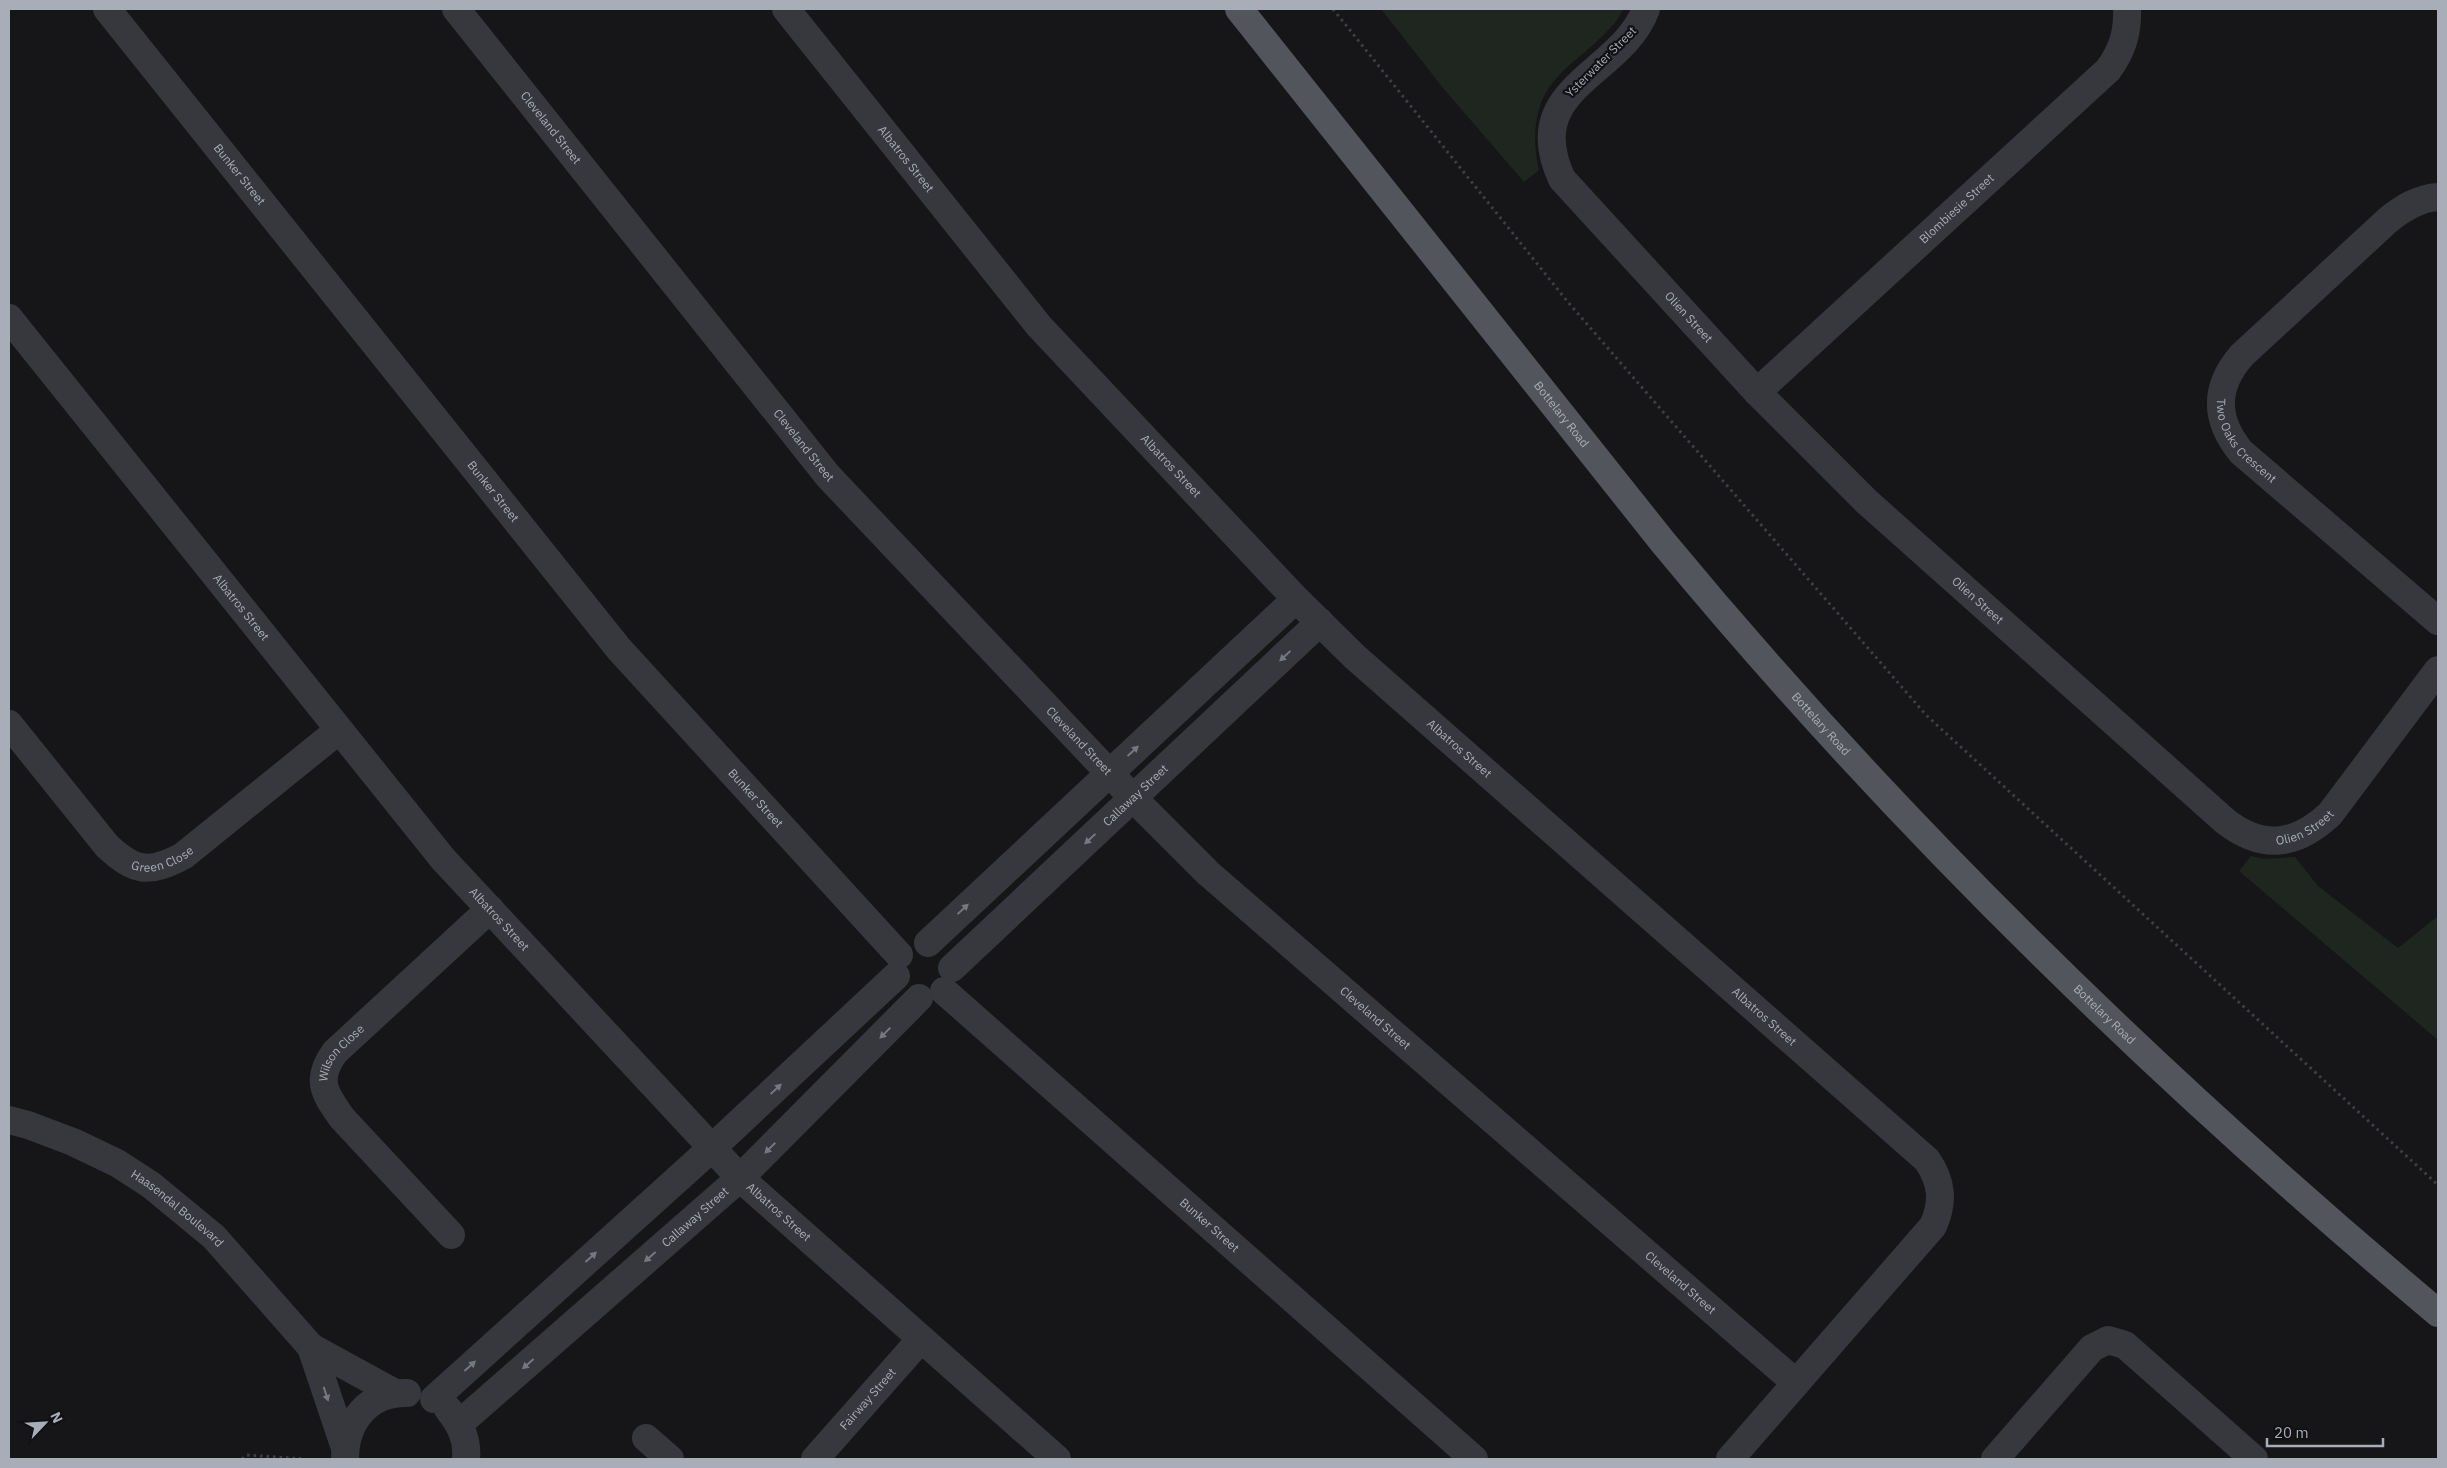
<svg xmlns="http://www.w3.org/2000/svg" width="2447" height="1468" viewBox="0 0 2447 1468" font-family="'IBM Plex Sans',sans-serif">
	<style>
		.green { fill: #1e261f }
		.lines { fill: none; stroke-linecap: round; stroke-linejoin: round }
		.path { stroke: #3d3f44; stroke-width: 3; stroke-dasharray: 2.5 4; stroke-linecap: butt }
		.minor { stroke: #37383d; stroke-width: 28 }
		.major { stroke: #53555c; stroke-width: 28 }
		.oneway { fill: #757881 }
		.labels { text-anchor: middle; stroke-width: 4.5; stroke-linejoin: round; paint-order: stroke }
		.street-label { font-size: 12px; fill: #a8adb8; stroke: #111113 }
	</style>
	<rect width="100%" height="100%" fill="#161618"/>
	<g class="green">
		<path d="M 1381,9 L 1623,9 C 1617,24 1605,33 1594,44 C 1581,56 1565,67 1554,81 C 1533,105 1532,141 1539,170 L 1524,182 L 1443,88 Z"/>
		<path d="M 2251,856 L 2264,859 L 2295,857 L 2318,886 L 2398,948 L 2438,916 L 2438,1040 L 2239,871 Z"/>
	</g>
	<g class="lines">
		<g class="path">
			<path d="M 1333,9 L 1567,301 L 1926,715 L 2438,1185"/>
			<path d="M 242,1459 L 247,1455 L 305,1459"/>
		</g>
		<g class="minor">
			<path id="s1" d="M 107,9 L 619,649 L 899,955"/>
			<path id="s2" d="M 456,9 L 828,476 L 1133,798 L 1208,873 L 1796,1383"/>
			<path id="s3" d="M 786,9 L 1039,326 L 1296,599 L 1355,657 L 1927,1160 C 1942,1182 1944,1202 1933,1226 L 1730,1459"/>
			<path id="s4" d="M 1646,9 C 1621,76 1519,87 1562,179 L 1757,392 L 1866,501 L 2225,821 C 2262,850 2296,846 2330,814 L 2438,670"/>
			<path id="s5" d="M 2438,197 C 2419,198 2403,208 2388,220 L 2242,355 C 2214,387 2214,419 2241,452 L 2438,621"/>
			<path id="s6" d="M 9,318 L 443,859 L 740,1178 L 1057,1459"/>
			<path id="s7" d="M 1757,392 L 2108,70 C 2122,51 2128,33 2127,9"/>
			<path id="s8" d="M 9,724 L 107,846 C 135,872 149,874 183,856 L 339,730"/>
			<path d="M 928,943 L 1296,599"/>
			<path id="s9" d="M 952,968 L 1320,622"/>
			<path id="s10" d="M 944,991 L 1474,1459"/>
			<path id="s11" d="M 9,1120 L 28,1125 L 73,1142 L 117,1163 L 151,1185 L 214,1237 L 311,1347 L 395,1393"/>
			<path id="s12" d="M 451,1235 L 342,1118 C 324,1093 315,1079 335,1052 L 490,909"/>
			<path d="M 311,1347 L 345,1448"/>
			<path d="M 434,1399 L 713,1147 L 896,976"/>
			<path d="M 448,1409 C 460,1424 468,1439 466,1459"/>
			<path id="s13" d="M 459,1424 L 740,1178 L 919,998"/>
			<path d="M 646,1438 L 670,1459"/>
			<path d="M 345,1459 C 345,1422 368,1392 407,1393"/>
			<path id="s14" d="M 815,1459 L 921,1339"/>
			<path d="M 1995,1459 L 2092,1348 L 2108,1340 L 2125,1345 L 2254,1459"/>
		</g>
		<path class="major" id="s15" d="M 1239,9 L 1662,541 C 1895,823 2159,1079 2438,1313"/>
	</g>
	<defs><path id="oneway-solid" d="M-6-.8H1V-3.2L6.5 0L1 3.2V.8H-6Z" transform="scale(1.25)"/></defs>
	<g class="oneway">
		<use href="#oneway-solid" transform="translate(1285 656) rotate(137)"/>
		<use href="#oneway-solid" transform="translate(1133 751) rotate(-43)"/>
		<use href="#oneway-solid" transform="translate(1090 839) rotate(137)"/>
		<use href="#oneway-solid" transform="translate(963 909) rotate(-43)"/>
		<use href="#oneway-solid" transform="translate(885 1033) rotate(135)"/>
		<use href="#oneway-solid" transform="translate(776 1089) rotate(-43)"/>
		<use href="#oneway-solid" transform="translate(770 1148) rotate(135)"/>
		<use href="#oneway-solid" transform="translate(591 1257) rotate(-42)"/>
		<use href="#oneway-solid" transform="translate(650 1257) rotate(139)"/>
		<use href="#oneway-solid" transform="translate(528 1364) rotate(139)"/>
		<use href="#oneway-solid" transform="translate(470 1366) rotate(-42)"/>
		<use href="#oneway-solid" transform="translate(326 1394) rotate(72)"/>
	</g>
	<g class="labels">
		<g class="street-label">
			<text transform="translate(1601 62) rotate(-45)" y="4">Ysterwater Street</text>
			<text dy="4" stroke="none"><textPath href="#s2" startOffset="152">Cleveland Street</textPath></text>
			<text dy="4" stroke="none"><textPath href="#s3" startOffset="192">Albatros Street</textPath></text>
			<text dy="4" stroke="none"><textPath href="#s1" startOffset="212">Bunker Street</textPath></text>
			<text dy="4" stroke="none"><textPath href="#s7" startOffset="271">Blombiesie Street</textPath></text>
			<text dy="4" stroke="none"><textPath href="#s4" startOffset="394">Olien Street</textPath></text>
			<text dy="4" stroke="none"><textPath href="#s15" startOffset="518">Bottelary Road</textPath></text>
			<text dy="4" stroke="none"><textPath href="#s5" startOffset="355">Two Oaks Crescent</textPath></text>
			<text dy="4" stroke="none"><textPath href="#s2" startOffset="558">Cleveland Street</textPath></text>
			<text dy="4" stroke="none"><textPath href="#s3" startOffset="598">Albatros Street</textPath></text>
			<text dy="4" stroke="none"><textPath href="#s1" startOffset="618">Bunker Street</textPath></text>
			<text dy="4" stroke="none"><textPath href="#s4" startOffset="799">Olien Street</textPath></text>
			<text dy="4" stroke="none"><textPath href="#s6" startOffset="371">Albatros Street</textPath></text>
			<text dy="4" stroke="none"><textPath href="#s15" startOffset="922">Bottelary Road</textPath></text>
			<text dy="4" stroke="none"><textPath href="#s2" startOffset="962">Cleveland Street</textPath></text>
			<text dy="4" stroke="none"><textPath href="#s3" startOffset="1002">Albatros Street</textPath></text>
			<text dy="4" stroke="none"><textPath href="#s9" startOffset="252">Callaway Street</textPath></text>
			<text dy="4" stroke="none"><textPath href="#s1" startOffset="1022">Bunker Street</textPath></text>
			<text dy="4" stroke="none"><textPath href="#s4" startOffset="1218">Olien Street</textPath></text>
			<text dy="4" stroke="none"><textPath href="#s8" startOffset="220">Green Close</textPath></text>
			<text dy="4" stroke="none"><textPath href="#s6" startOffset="776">Albatros Street</textPath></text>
			<text dy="4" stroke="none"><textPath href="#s15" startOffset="1328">Bottelary Road</textPath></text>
			<text dy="4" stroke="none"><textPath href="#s3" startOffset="1408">Albatros Street</textPath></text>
			<text dy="4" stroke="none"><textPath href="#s2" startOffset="1368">Cleveland Street</textPath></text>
			<text dy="4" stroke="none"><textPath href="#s12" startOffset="236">Wilson Close</textPath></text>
			<text dy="4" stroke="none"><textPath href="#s11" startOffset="192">Haasendal Boulevard</textPath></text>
			<text dy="4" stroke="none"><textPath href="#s6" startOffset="1181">Albatros Street</textPath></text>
			<text dy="4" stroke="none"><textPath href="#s13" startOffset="314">Callaway Street</textPath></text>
			<text dy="4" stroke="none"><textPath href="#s10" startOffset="354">Bunker Street</textPath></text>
			<text dy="4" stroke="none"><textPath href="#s2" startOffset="1772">Cleveland Street</textPath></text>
			<text dy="4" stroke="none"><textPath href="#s14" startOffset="80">Fairway Street</textPath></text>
		</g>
	</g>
	<rect width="2447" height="1468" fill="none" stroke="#a8adb8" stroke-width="20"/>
	<g transform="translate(45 1423) rotate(65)" stroke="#111113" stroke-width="4" paint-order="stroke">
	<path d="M0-4L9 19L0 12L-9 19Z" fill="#a8adb8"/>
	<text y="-8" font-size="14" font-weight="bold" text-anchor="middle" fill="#a8adb8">N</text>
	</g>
	<path d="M2267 1438v8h116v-8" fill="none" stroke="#a8adb8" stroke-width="2.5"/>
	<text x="2274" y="1438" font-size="15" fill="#a8adb8" stroke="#111113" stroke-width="4" paint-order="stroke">20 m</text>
</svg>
